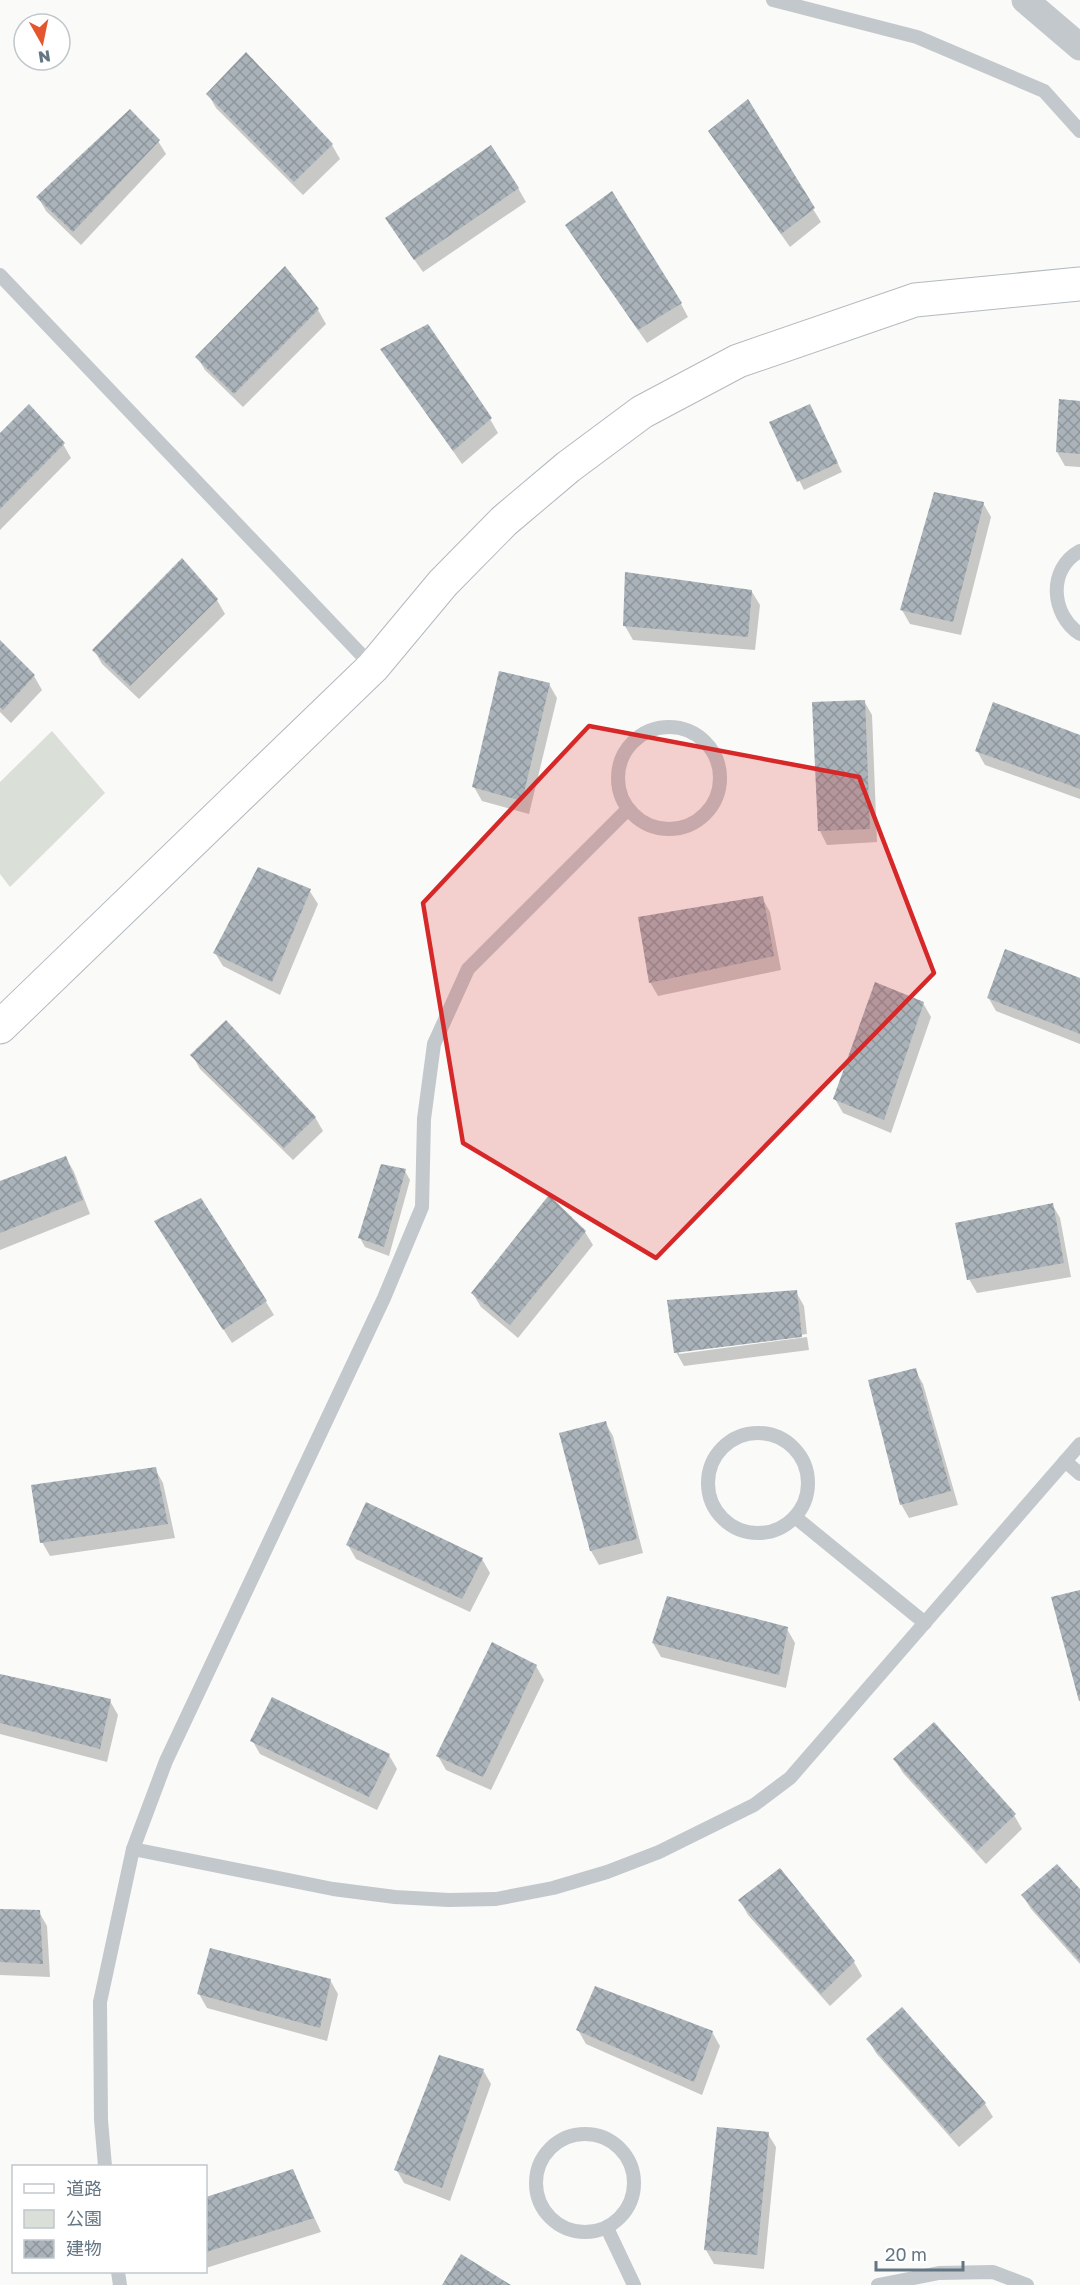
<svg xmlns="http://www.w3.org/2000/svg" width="1080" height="2285" viewBox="0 0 1080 2285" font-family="'Golos Text','Noto Sans JP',sans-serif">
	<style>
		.green { fill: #dadfd7 }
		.shadow { fill: #0003 }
		.building { fill: url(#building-cross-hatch) }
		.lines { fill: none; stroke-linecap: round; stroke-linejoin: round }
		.secondary-casing { stroke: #b3babf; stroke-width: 35 }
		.lane { stroke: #c3c8cc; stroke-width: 14 }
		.street { stroke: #c3c8cc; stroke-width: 27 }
		.secondary { stroke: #fff; stroke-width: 33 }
		.marked { fill: #d62828; fill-opacity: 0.2; stroke: #d62828; stroke-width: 4.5; stroke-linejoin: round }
	</style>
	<defs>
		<pattern id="building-cross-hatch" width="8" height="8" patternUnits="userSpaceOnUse" patternTransform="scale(1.5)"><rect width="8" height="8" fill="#aab3b9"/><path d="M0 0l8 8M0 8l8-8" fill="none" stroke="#8e969c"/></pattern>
	</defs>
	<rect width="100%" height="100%" fill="#fafaf8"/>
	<path class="green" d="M 52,731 L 105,793 L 10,887 L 0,874 L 0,782 Z"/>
	<g class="shadow">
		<path d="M 246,54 L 332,145 L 340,159 L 303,195 L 216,108 L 208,94 Z"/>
		<path d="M 158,141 L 166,154 L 81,245 L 46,211 L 38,197 Z"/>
		<path d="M 718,145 L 813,209 L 821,222 L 790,247 Z"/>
		<path d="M 518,188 L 526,202 L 423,272 L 395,232 Z"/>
		<path d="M 575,239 L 681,304 L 688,317 L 647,343 Z"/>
		<path d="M 318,310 L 326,324 L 243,407 L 205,370 L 197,357 Z"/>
		<path d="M 382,349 L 490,419 L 498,433 L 462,464 Z"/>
		<path d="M 1080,402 L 1080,467 L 1065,466 L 1057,452 Z"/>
		<path d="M 814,415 L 842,472 L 804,490 L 771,423 Z"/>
		<path d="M 0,435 L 63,444 L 71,458 L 0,530 Z"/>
		<path d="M 983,503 L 991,517 L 961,635 L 910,624 L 902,610 Z"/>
		<path d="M 182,560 L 217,600 L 225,614 L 139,699 L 102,664 L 94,650 Z"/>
		<path d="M 752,592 L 760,605 L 755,650 L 633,640 L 625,626 Z"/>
		<path d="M 0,642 L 34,676 L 42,690 L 11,723 L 0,712 Z"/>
		<path d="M 549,684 L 557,698 L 529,814 L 482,801 L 474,787 Z"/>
		<path d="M 864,701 L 872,715 L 877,842 L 827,845 L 820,831 Z"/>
		<path d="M 1080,737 L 1080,799 L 985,765 L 977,751 Z"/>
		<path d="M 309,890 L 318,904 L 280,995 L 223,966 L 215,953 Z"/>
		<path d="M 762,898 L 770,912 L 781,970 L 658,996 L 650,982 Z"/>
		<path d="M 1080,979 L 1080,1044 L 996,1011 L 988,997 Z"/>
		<path d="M 923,1003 L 931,1017 L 891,1133 L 843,1113 L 835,1099 Z"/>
		<path d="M 192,1055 L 315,1117 L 323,1131 L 293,1160 L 200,1069 Z"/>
		<path d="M 66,1158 L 74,1172 L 90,1214 L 0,1250 L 0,1182 Z"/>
		<path d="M 405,1171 L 410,1180 L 389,1256 L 365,1247 L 360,1238 Z"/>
		<path d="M 1052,1204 L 1060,1218 L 1071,1277 L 977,1293 L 969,1279 Z"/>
		<path d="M 585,1232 L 593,1245 L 518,1338 L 481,1307 L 473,1294 Z"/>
		<path d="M 164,1235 L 266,1302 L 274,1315 L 232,1343 Z"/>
		<path d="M 796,1292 L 804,1306 L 807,1334 L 679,1351 L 679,1354 L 807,1337 L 809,1350 L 684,1366 L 676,1352 Z"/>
		<path d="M 915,1370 L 923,1384 L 958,1505 L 909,1518 L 901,1504 Z"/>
		<path d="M 605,1422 L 613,1436 L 643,1553 L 599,1565 L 591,1551 L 561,1434 Z"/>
		<path d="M 155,1469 L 163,1483 L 175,1538 L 50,1556 L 42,1542 Z"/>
		<path d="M 348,1545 L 482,1559 L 490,1573 L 470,1612 L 356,1559 Z"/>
		<path d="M 787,1629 L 795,1643 L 786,1688 L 661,1657 L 653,1643 Z"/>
		<path d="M 536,1666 L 544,1680 L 491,1790 L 446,1770 L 438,1756 Z"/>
		<path d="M 0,1675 L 110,1701 L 118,1715 L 107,1762 L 0,1734 Z"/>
		<path d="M 252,1740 L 389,1755 L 397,1769 L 377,1810 L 260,1754 Z"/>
		<path d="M 895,1760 L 1014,1815 L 1022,1829 L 986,1864 L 903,1773 Z"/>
		<path d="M 780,1870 L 854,1962 L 862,1976 L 830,2006 L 748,1915 L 740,1901 Z"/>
		<path d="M 1080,1892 L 1080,1964 L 1031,1909 L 1023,1896 Z"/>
		<path d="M 0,1911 L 39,1912 L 47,1926 L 50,1977 L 0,1975 Z"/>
		<path d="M 330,1980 L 338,1994 L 327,2041 L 207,2008 L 199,1994 Z"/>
		<path d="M 578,2030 L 712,2032 L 720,2046 L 702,2095 L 586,2044 Z"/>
		<path d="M 868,2039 L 985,2104 L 993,2117 L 959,2147 L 876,2053 Z"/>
		<path d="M 483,2070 L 491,2084 L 450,2201 L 404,2183 L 396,2169 Z"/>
		<path d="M 768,2134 L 776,2147 L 764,2269 L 714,2264 L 706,2250 Z"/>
		<path d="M 293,2171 L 321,2232 L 206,2268 L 206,2199 Z"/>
	</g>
	<g class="building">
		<path d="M 246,52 L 333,144 L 294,182 L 206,94 Z"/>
		<path d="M 748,99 L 815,208 L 781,234 L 708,131 Z"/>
		<path d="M 130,109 L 160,140 L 73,232 L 36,197 Z"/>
		<path d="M 491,145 L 519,188 L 414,260 L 385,218 Z"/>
		<path d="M 612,191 L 682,303 L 638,330 L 565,225 Z"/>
		<path d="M 285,266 L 319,309 L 234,394 L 195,357 Z"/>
		<path d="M 428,324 L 492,418 L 453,451 L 380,349 Z"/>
		<path d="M 1059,399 L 1080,401 L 1080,454 L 1056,452 Z"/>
		<path d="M 29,404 L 65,443 L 0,509 L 0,433 Z"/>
		<path d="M 810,404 L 838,463 L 797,482 L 769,422 Z"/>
		<path d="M 934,492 L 984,502 L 953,622 L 900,610 Z"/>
		<path d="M 182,558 L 218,599 L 130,686 L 92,650 Z"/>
		<path d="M 625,572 L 752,590 L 748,637 L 623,626 Z"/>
		<path d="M 0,640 L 35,675 L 3,710 L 0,707 Z"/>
		<path d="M 499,671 L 550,683 L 522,801 L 472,787 Z"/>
		<path d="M 865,700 L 870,829 L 818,831 L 812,702 Z"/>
		<path d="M 993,702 L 1080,735 L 1080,789 L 975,751 Z"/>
		<path d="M 258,867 L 311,889 L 272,982 L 213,953 Z"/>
		<path d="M 763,896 L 774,956 L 649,983 L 638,917 Z"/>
		<path d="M 1005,949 L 1080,978 L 1080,1034 L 987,998 Z"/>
		<path d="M 875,982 L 924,1002 L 884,1120 L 833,1099 Z"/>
		<path d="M 226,1020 L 316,1117 L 284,1148 L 190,1055 Z"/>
		<path d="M 66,1156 L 83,1200 L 0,1233 L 0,1181 Z"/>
		<path d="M 381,1164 L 406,1169 L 384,1247 L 358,1238 Z"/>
		<path d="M 549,1195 L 586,1231 L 510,1325 L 471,1293 Z"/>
		<path d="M 201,1198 L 267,1301 L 223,1330 L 154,1221 Z"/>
		<path d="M 1053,1203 L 1064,1263 L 967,1280 L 955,1223 Z"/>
		<path d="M 797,1290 L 802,1337 L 674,1353 L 667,1300 Z"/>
		<path d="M 916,1368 L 951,1491 L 900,1505 L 868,1380 Z"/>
		<path d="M 606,1421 L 637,1539 L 590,1551 L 559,1433 Z"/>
		<path d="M 156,1467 L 168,1524 L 40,1543 L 31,1485 Z"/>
		<path d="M 366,1502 L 483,1558 L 462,1599 L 346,1545 Z"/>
		<path d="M 1080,1590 L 1080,1701 L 1079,1701 L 1051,1597 Z"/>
		<path d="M 667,1596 L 788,1627 L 779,1675 L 652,1643 Z"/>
		<path d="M 492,1642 L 537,1665 L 483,1777 L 436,1756 Z"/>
		<path d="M 0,1674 L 111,1699 L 100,1749 L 0,1723 Z"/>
		<path d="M 272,1697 L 390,1754 L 369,1797 L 250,1741 Z"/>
		<path d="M 934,1722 L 1016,1814 L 977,1851 L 893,1759 Z"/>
		<path d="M 1057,1864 L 1080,1889 L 1080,1961 L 1021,1895 Z"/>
		<path d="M 780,1868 L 855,1961 L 821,1994 L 738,1900 Z"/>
		<path d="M 0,1909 L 40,1910 L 43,1964 L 0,1962 Z"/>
		<path d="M 210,1948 L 331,1979 L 320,2028 L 197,1994 Z"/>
		<path d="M 595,1986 L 713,2031 L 694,2082 L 576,2030 Z"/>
		<path d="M 902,2007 L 986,2103 L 950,2134 L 866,2039 Z"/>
		<path d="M 439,2055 L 484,2069 L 442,2188 L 394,2170 Z"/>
		<path d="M 717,2127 L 769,2132 L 757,2255 L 704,2250 Z"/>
		<path d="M 293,2169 L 314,2218 L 206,2252 L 206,2197 Z"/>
		<path d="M 461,2254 L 511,2285 L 442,2285 Z"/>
	</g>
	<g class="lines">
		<g class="secondary-casing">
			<path id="secondary" d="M 0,1027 L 373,667 L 443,583 L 504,521 L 568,467 L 642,412 L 738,361 L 915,300 L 1080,284"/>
		</g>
		<g class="lane">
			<path d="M 773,0 L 917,37 L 1044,91 L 1080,131"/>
			<path d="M 0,275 L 373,667"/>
			<path d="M 1080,551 C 1047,569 1051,615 1080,634"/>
			<circle cx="669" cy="778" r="51"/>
			<circle cx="758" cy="1483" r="50"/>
			<path d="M 1065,1461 L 1080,1474"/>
			<path d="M 795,1517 L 925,1623"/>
			<path d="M 133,1849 L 333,1889 L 395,1897 L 449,1900 L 496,1899 L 553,1888 L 607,1872 L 659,1852 L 754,1805 L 790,1778 L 1080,1444"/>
			<circle cx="585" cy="2183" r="49"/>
			<path d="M 105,2166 L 101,2120 L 100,2002 L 133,1849 L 166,1761 L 384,1298 L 422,1207 L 424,1119 L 434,1044 L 468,969 L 628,809"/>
			<path d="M 607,2228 L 634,2285"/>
			<path d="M 118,2272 L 120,2285"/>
			<path d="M 878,2285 L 939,2273 L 993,2272 L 1027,2285"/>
		</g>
		<path class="street" d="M 1025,0 L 1080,47"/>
		<use href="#secondary" class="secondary"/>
	</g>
	<path class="marked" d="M 589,726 L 859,777 L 934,973 L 656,1258 L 463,1143 L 423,903 Z"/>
	<rect x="12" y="2165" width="195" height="108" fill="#ffffff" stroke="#c1c8cd" stroke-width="1.5"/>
	<rect x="24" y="2184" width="30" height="9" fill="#ffffff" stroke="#c1c8cd" stroke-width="1.5"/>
	<text x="66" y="2195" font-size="18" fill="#657683">道路</text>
	<rect x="24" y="2210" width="30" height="18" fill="#dadfd7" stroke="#c1c8cd" stroke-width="1.5"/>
	<text x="66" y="2225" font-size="18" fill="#657683">公園</text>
	<rect x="24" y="2240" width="30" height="18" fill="url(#building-cross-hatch)" stroke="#c1c8cd" stroke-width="1.5"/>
	<text x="66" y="2255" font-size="18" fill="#657683">建物</text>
	<g transform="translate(42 42) rotate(171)"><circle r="28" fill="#ffffff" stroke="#c1c8cd" stroke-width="1.5"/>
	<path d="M0-4.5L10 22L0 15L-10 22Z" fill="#e4572e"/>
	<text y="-9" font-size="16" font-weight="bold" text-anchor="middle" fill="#657683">N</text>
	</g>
	<path d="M876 2261v9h87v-9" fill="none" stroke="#657683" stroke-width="3"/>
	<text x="885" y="2261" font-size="18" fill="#657683" stroke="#ffffff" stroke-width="4.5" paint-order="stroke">20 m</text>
</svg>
